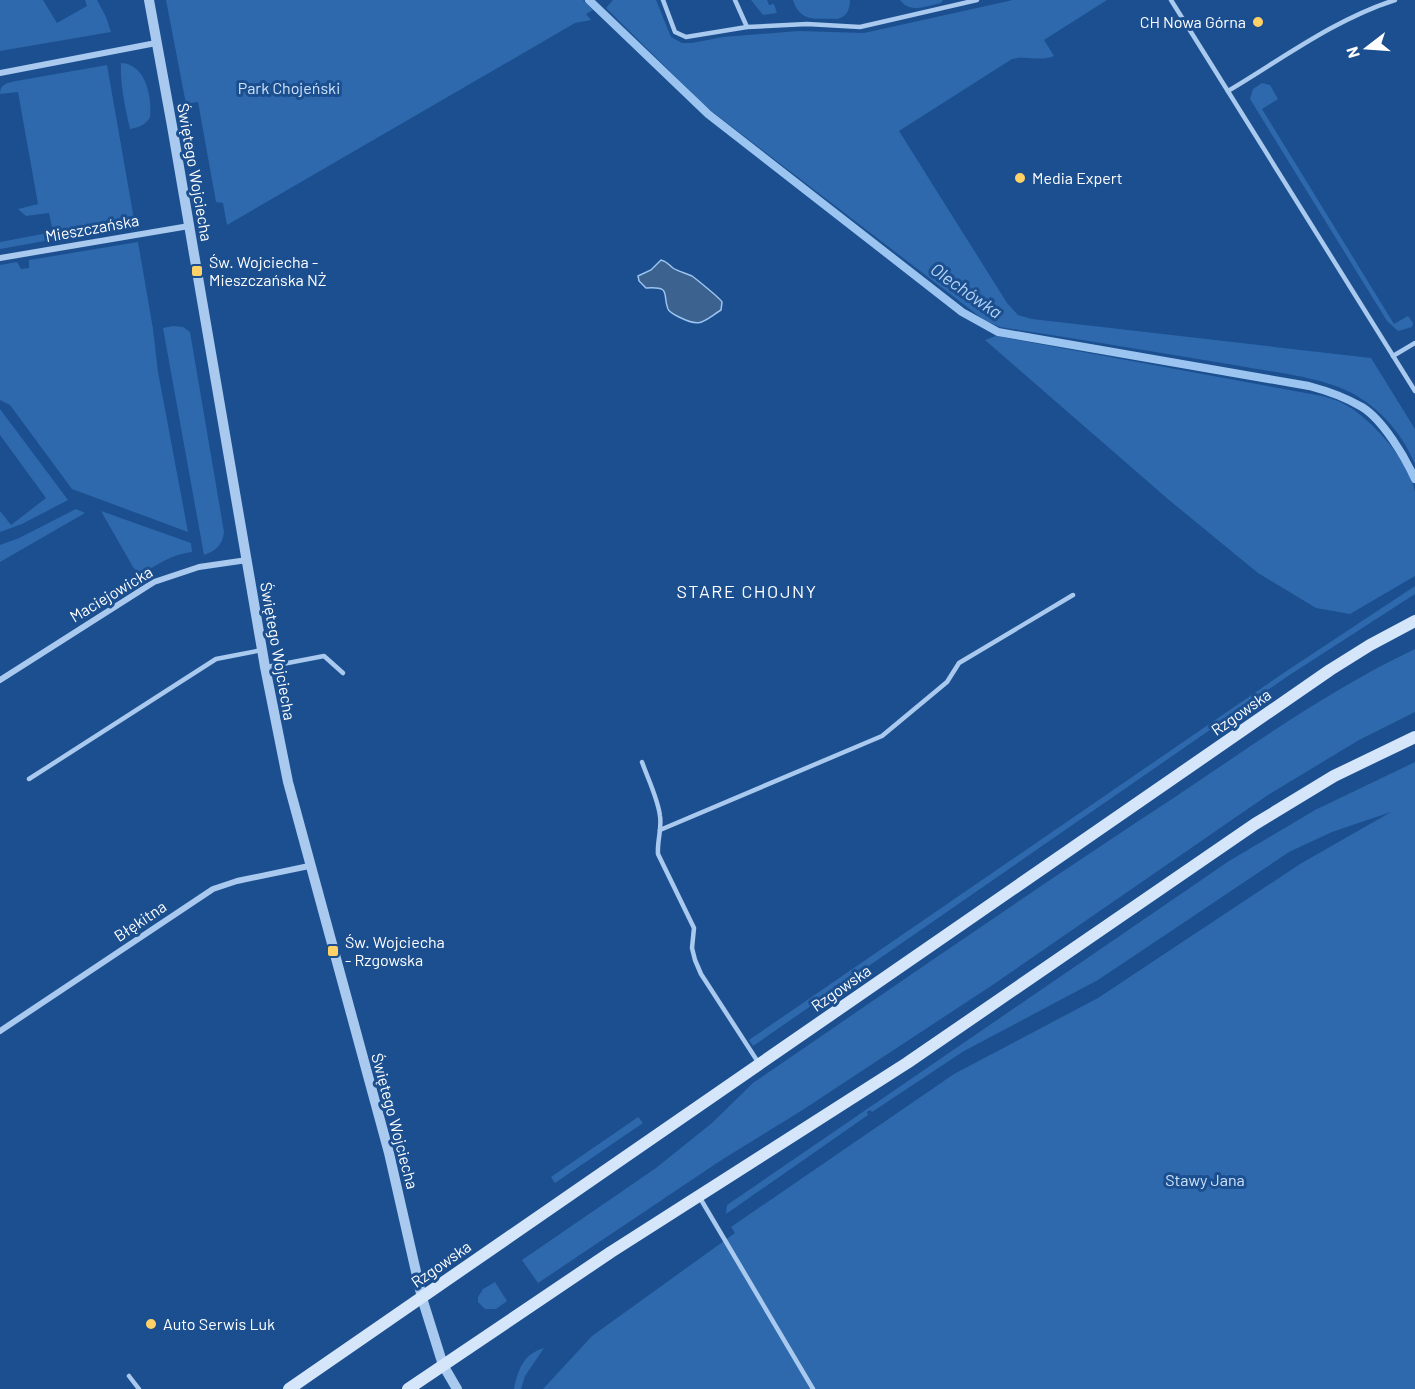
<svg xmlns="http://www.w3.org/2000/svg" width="1415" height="1389" viewBox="0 0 1415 1389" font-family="Barlow,sans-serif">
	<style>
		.green { fill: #2e69ad }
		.water { fill: #3c6290; stroke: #9cc4f0; stroke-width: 1.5 }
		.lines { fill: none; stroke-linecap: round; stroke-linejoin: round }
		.stream { stroke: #9cc4f0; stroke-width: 8 }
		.service { stroke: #a9c9ee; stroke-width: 4.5 }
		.minor { stroke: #a9c9ee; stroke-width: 6 }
		.tertiary { stroke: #a9c9ee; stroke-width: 10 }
		.secondary { stroke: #d6e6fa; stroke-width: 12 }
		.poi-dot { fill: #ffd166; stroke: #1b4f8f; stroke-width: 2 }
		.labels { text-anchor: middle; stroke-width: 6; stroke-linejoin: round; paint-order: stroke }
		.poi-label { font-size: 16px; fill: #fff; stroke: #1b4f8f; text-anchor: start }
		.park-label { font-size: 16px; fill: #cfe3fa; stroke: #1b4f8f }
		.street-label { font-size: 16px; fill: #fff; stroke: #1b4f8f }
		.water-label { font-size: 18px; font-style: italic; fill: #b5d3f5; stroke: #1b4f8f }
		.neighbourhood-label { font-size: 18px; letter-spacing: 1.5px; fill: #fff; stroke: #1b4f8f }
	</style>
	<rect width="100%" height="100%" fill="#1b4f8f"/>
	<g class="green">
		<path d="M 0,0 L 43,0 L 57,23 L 87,6 L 85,0 L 97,0 L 106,17 L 111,32 L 0,51 Z"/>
		<path d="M 166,0 L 583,0 L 593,10 L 586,14 L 591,20 L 575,23 L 227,225 L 223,203 L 216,202 L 198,102 L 186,104 Z"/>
		<path d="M 613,0 L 656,0 L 671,37 L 682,43 L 692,43 L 723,37 L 798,31 L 864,33 L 1013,0 L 1107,0 L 1044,40 L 1054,56 C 1040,62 1026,55 1012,59 L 899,131 L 1007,303 L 1018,315 L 1032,319 L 1371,358 L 1415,429 L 1415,464 C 1403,436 1384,412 1357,396 C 1326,377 1270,372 1234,365 C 1156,352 1078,339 1000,327 L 984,320 L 705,106 L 606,8 Z"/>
		<path d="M 751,0 L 767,0 L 769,5 L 774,4 L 777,13 L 763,15 Z"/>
		<path d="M 793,0 L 850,0 C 850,9 847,17 837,19 C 816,18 800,23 793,0 Z"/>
		<path d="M 900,0 L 943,0 L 941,3 C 926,6 910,14 900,0 Z"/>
		<path d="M 121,63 C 146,64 152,97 150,117 C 146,125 139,127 130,129 C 125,108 120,84 121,63 Z"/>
		<path d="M 107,65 L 135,225 L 0,249 L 0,242 L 53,232 L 49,213 L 26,216 L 18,209 L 38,204 L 18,92 L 0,94 C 0,84 7,83 16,81 Z"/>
		<path d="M 1262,83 L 1270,85 L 1278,99 L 1262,109 L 1394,324 L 1408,316 L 1413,323 L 1412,327 L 1398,331 L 1387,321 L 1250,99 L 1253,89 Z"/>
		<path d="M 138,242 L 153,329 L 158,372 L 188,532 L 72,489 L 10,405 L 0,400 L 0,265 L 17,262 L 21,269 L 29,268 L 29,260 Z"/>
		<path d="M 173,326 L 183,327 L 190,332 L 224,532 C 223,544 216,551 204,555 L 163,328 Z"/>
		<path d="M 996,336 L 1322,396 C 1329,398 1337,400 1344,404 C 1369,416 1412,464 1415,492 C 1415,519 1415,549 1415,576 L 1350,614 L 1316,608 L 1258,573 L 1169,500 L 985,340 Z"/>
		<path d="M 0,409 L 68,500 L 22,524 L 0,532 L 0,511 L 11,525 L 46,498 L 0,435 Z"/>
		<path d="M 76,509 L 85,513 L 0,562 L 0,545 L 19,538 Z"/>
		<path d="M 101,511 L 191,543 L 192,552 C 172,554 157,565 140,575 L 133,567 Z"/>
		<path d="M 1415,586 L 1415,594 L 1288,676 L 753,1046 L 749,1040 L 1285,672 Z"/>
		<path d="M 1415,649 L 1415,712 L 1359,740 L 1268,795 L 994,984 L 801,1111 L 720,1161 L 538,1283 L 522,1260 L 656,1168 L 712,1123 L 753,1083 C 893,987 1033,890 1175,797 C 1253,745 1330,689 1415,649 Z"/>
		<path d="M 1415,762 L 1415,1389 L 543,1389 L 592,1336 L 735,1233 L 731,1227 L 954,1074 L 1098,998 L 1300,864 L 1391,812 L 1332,832 L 1289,852 L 1098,980 L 964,1051 L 872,1112 L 870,1110 L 867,1112 L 868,1115 L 726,1214 L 727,1205 L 1229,861 L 1315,810 Z"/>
		<path d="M 638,1117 L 643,1123 L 555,1183 L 551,1177 Z"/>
		<path d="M 495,1282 L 507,1301 L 496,1309 L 485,1309 L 478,1302 L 478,1297 L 483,1289 Z"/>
		<path d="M 544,1348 L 525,1376 L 521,1389 L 514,1389 C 518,1370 523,1354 544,1348 Z"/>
	</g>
	<path class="water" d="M 661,260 C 668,262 668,264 673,268 C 679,272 686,273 692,276 C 696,279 721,299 722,302 L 721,310 C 702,322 701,328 679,317 C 675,315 670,313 668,309 C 662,294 672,286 646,288 L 639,281 L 638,276 L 651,270 Z"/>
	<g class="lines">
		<path class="stream" d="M 589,0 L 708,114 L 962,312 L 998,332 L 1309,386 C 1328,391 1345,397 1362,407 C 1383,420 1405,457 1415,479"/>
		<g class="service">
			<path d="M 663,0 L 675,32 L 686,37 L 747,27 L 807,24 L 860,27 L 977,0"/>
			<path d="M 735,0 L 747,27"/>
			<path d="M 1171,0 L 1415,391"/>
			<path d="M 1228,91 C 1282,59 1335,19 1395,0"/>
			<path d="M 1393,356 L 1415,343"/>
			<path d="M 267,667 L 324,656 L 343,673"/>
			<path d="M 642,762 C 648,779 658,799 660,816 C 662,829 657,841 658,854 L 694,928 L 692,948 L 695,960 L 701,974 L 758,1062"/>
			<path d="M 29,779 L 216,659 L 262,650"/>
			<path d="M 660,830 L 882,736 L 947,682 L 959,663 L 1073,595"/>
			<path d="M 700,1198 L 813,1389"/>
			<path d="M 129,1376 L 139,1389"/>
		</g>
		<g class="minor">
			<path d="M 0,73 L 156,43"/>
			<path d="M 0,258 L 189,226"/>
			<path d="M 0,680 L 154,582 L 199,567 L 247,560"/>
			<path d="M 0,1031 L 213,889 L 237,881 L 309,866"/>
		</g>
		<path class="tertiary" d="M 149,0 L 172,126 L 265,667 L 288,782 L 389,1153 L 422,1298 L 443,1365 L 457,1389"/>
		<g class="secondary">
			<path d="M 289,1389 L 1330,670 L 1370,645 L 1415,621"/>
			<path d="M 408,1389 L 611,1252 L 907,1063 L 1255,824 L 1334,776 L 1415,737"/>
		</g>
	</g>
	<g class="poi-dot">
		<circle cx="1258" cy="22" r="6"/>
		<circle cx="1020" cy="178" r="6"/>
		<rect x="191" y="265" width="12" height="12" rx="3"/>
		<rect x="327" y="945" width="12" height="12" rx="3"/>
		<circle cx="151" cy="1324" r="6"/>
	</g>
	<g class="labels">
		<g class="poi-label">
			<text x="1246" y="28" text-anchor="end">CH Nowa Górna</text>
			<text x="1032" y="184">Media Expert</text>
			<text x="209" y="268">Św. Wojciecha -<tspan x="209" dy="18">Mieszczańska NŻ</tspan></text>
			<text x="345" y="948">Św. Wojciecha<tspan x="345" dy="18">- Rzgowska</tspan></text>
			<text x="163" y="1330">Auto Serwis Luk</text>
		</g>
		<g class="park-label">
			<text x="289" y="94">Park Chojeński</text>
			<text x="1205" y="1186">Stawy Jana</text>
		</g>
		<g class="street-label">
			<text transform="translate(195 172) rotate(80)" y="6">Świętego Wojciecha</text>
			<text transform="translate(92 228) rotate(-10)" y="6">Mieszczańska</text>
			<text transform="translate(111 594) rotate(-31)" y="6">Maciejowicka</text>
			<text transform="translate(278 651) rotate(80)" y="6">Świętego Wojciecha</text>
			<text transform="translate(1241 712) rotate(-35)" y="6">Rzgowska</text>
			<text transform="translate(140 921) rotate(-34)" y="6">Błękitna</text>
			<text transform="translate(841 988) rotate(-35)" y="6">Rzgowska</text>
			<text transform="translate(395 1121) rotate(75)" y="6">Świętego Wojciecha</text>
			<text transform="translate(441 1264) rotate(-35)" y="6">Rzgowska</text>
		</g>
		<g class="water-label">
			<text transform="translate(966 291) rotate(35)" y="6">Olechówka</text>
		</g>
		<g class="neighbourhood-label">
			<text x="747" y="598">STARE CHOJNY</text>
		</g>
	</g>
	<g transform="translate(1367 48) rotate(253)" stroke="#1b4f8f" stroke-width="4.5" paint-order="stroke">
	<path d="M0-4.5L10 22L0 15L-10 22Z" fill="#ffffff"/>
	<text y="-9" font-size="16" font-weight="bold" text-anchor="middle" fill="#ffffff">N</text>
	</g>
</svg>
